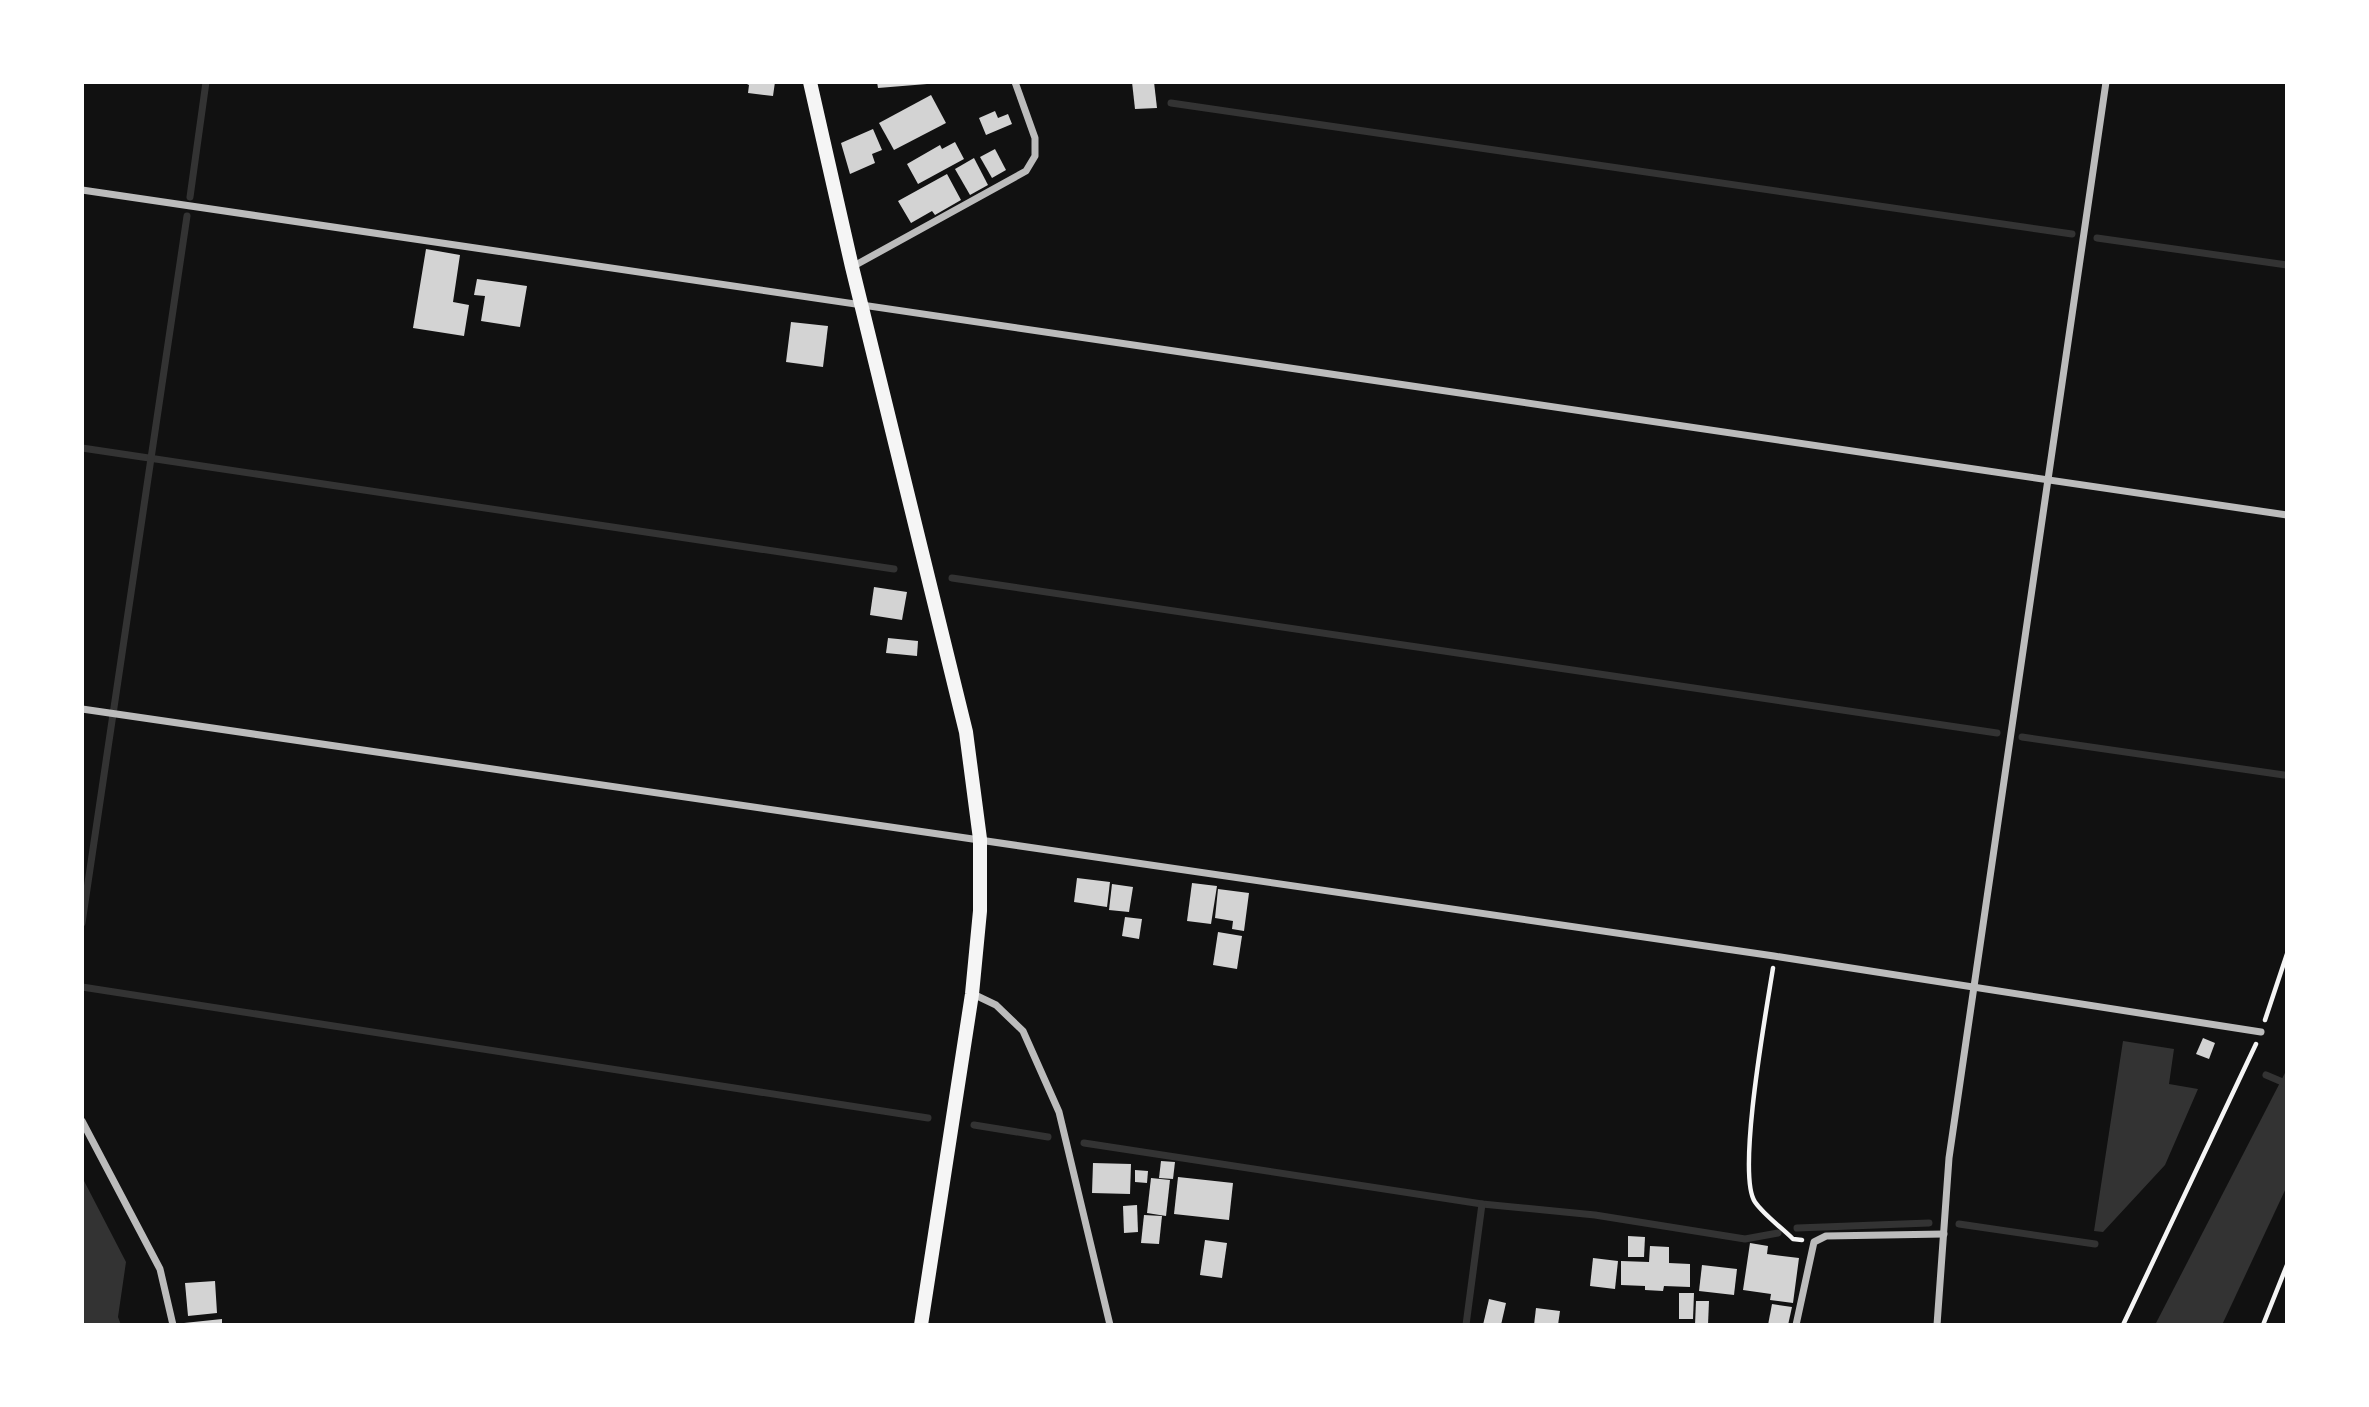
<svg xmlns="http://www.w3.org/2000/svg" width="2369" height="1407" viewBox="0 0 2369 1407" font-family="Raleway,sans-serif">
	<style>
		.water { fill: #333 }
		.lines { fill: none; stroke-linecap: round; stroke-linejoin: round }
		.stream { stroke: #333; stroke-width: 7 }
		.building { fill: #d3d3d3 }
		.path { stroke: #f5f5f5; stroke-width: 4.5 }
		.minor { stroke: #bcbcbc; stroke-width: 7 }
		.secondary { stroke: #f5f5f5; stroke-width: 14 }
	</style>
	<rect width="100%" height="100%" fill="#111"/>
	<g class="water">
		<path d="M 2123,1041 L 2174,1049 L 2169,1084 L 2198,1089 L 2165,1165 L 2103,1232 L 2094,1231 Z"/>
		<path d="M 2287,1069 L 2287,1186 L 2222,1325 L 2155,1325 Z"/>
		<path d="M 82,1177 L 126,1262 L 118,1317 L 121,1325 L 82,1325 Z"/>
	</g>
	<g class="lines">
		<g class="stream">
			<path d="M 1171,103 L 2072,234"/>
			<path d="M 190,197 L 206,82"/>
			<path d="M 2097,238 L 2287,265"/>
			<path d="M 82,448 L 894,569"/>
			<path d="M 952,578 L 1997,733"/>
			<path d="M 2022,737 L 2284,775"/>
			<path d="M 82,923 L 187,216"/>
			<path d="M 82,987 L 928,1118"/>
			<path d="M 2266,1075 L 2287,1084"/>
			<path d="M 974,1125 L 1048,1137"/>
			<path d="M 1084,1143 L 1482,1204 L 1595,1215 L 1745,1239 L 1778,1233"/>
			<path d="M 1959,1224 L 2095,1244"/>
			<path d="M 1797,1228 L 1929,1223"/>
			<path d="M 1466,1325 L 1482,1204"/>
		</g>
	</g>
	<g class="building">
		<path d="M 743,82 L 775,82 L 773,96 L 748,93 L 749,85 Z"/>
		<path d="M 877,82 L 927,82 L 927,84 L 878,88 Z"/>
		<path d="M 1132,82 L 1154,82 L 1157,108 L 1135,109 Z"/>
		<path d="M 931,95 L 946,123 L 894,150 L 879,123 Z"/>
		<path d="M 995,111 L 998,118 L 1008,114 L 1012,124 L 986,135 L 979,118 Z"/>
		<path d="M 873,129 L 882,150 L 872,154 L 875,163 L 850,174 L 841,143 Z"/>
		<path d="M 955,142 L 964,159 L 918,184 L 907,164 L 940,145 L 942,149 Z"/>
		<path d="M 995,149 L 1006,170 L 992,178 L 980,157 Z"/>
		<path d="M 974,158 L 988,185 L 970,195 L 955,169 Z"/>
		<path d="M 947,174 L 961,200 L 935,215 L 932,211 L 911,223 L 898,201 Z"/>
		<path d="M 426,249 L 460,255 L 453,302 L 469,305 L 464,336 L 413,328 Z"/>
		<path d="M 477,279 L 527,286 L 520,327 L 481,321 L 485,296 L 474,295 Z"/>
		<path d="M 791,322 L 828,326 L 823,367 L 786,362 Z"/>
		<path d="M 874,587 L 907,592 L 902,620 L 870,615 Z"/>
		<path d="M 888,638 L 918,641 L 917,656 L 886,653 Z"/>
		<path d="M 1077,878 L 1110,882 L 1107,907 L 1074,902 Z"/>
		<path d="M 1192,883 L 1217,886 L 1211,924 L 1187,921 Z"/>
		<path d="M 1112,884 L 1133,887 L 1129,912 L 1109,910 Z"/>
		<path d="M 1218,889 L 1249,893 L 1244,931 L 1232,929 L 1233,921 L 1215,918 Z"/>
		<path d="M 1125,917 L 1142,919 L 1139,939 L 1122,936 Z"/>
		<path d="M 1218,932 L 1242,936 L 1237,969 L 1213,965 Z"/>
		<path d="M 2203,1038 L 2215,1043 L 2209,1059 L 2196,1054 Z"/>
		<path d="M 1161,1161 L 1175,1162 L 1173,1179 L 1159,1178 Z"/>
		<path d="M 1093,1163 L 1131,1164 L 1130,1194 L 1092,1193 Z"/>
		<path d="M 1135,1170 L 1148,1171 L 1147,1183 L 1135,1182 Z"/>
		<path d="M 1178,1177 L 1233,1183 L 1229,1220 L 1174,1214 Z"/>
		<path d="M 1151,1178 L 1170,1180 L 1166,1216 L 1147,1213 Z"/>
		<path d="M 1137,1205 L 1138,1232 L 1124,1233 L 1123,1206 Z"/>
		<path d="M 1144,1215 L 1162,1216 L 1159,1244 L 1141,1243 Z"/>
		<path d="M 1628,1236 L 1645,1237 L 1644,1257 L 1628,1257 Z"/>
		<path d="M 1205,1240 L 1227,1243 L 1222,1278 L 1200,1275 Z"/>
		<path d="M 1750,1243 L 1768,1246 L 1767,1254 L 1799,1258 L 1793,1303 L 1770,1300 L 1771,1294 L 1743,1290 Z"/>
		<path d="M 1650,1246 L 1669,1247 L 1669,1263 L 1690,1264 L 1690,1287 L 1664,1286 L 1663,1291 L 1645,1290 L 1645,1286 L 1621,1285 L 1621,1261 L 1649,1262 Z"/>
		<path d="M 1593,1258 L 1618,1261 L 1615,1289 L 1590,1286 Z"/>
		<path d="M 1702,1265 L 1737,1269 L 1734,1295 L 1699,1291 Z"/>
		<path d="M 215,1281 L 217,1313 L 188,1316 L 185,1283 Z"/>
		<path d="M 1679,1293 L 1694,1293 L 1693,1319 L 1679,1319 Z"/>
		<path d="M 1489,1299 L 1506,1303 L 1501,1325 L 1483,1325 Z"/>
		<path d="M 1696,1301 L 1709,1301 L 1708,1325 L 1695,1325 Z"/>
		<path d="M 1772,1304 L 1792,1307 L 1788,1325 L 1768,1325 Z"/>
		<path d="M 1536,1308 L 1560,1311 L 1558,1325 L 1534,1325 Z"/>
		<path d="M 222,1319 L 222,1325 L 184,1325 L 184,1323 Z"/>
	</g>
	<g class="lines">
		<g class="path">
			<path d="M 1773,968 C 1767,1007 1736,1175 1755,1202 C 1764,1215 1781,1227 1793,1239 L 1802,1240"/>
			<path d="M 2265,1020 L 2287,954"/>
			<path d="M 2123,1325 L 2256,1044"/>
			<path d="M 2263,1325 L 2287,1265"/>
		</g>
		<g class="minor">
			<path d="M 82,190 L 2287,515"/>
			<path d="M 852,267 L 1026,171 L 1035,156 L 1035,138 L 1015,82"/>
			<path d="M 82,709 L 1774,956 L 2261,1032"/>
			<path d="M 973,994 L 996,1005 L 1023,1031 L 1059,1112 L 1110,1325"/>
			<path d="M 82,1121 L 160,1269 L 173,1325"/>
			<path d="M 1796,1325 L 1814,1242 L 1826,1236 L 1944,1234"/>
			<path d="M 1937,1325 L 1949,1158 L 2106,82"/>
		</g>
		<path class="secondary" d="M 810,82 L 852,267 L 966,732 L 980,839 L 980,911 L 972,994 L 921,1325"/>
	</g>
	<rect width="2369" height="1407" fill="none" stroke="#ffffff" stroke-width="168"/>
</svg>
